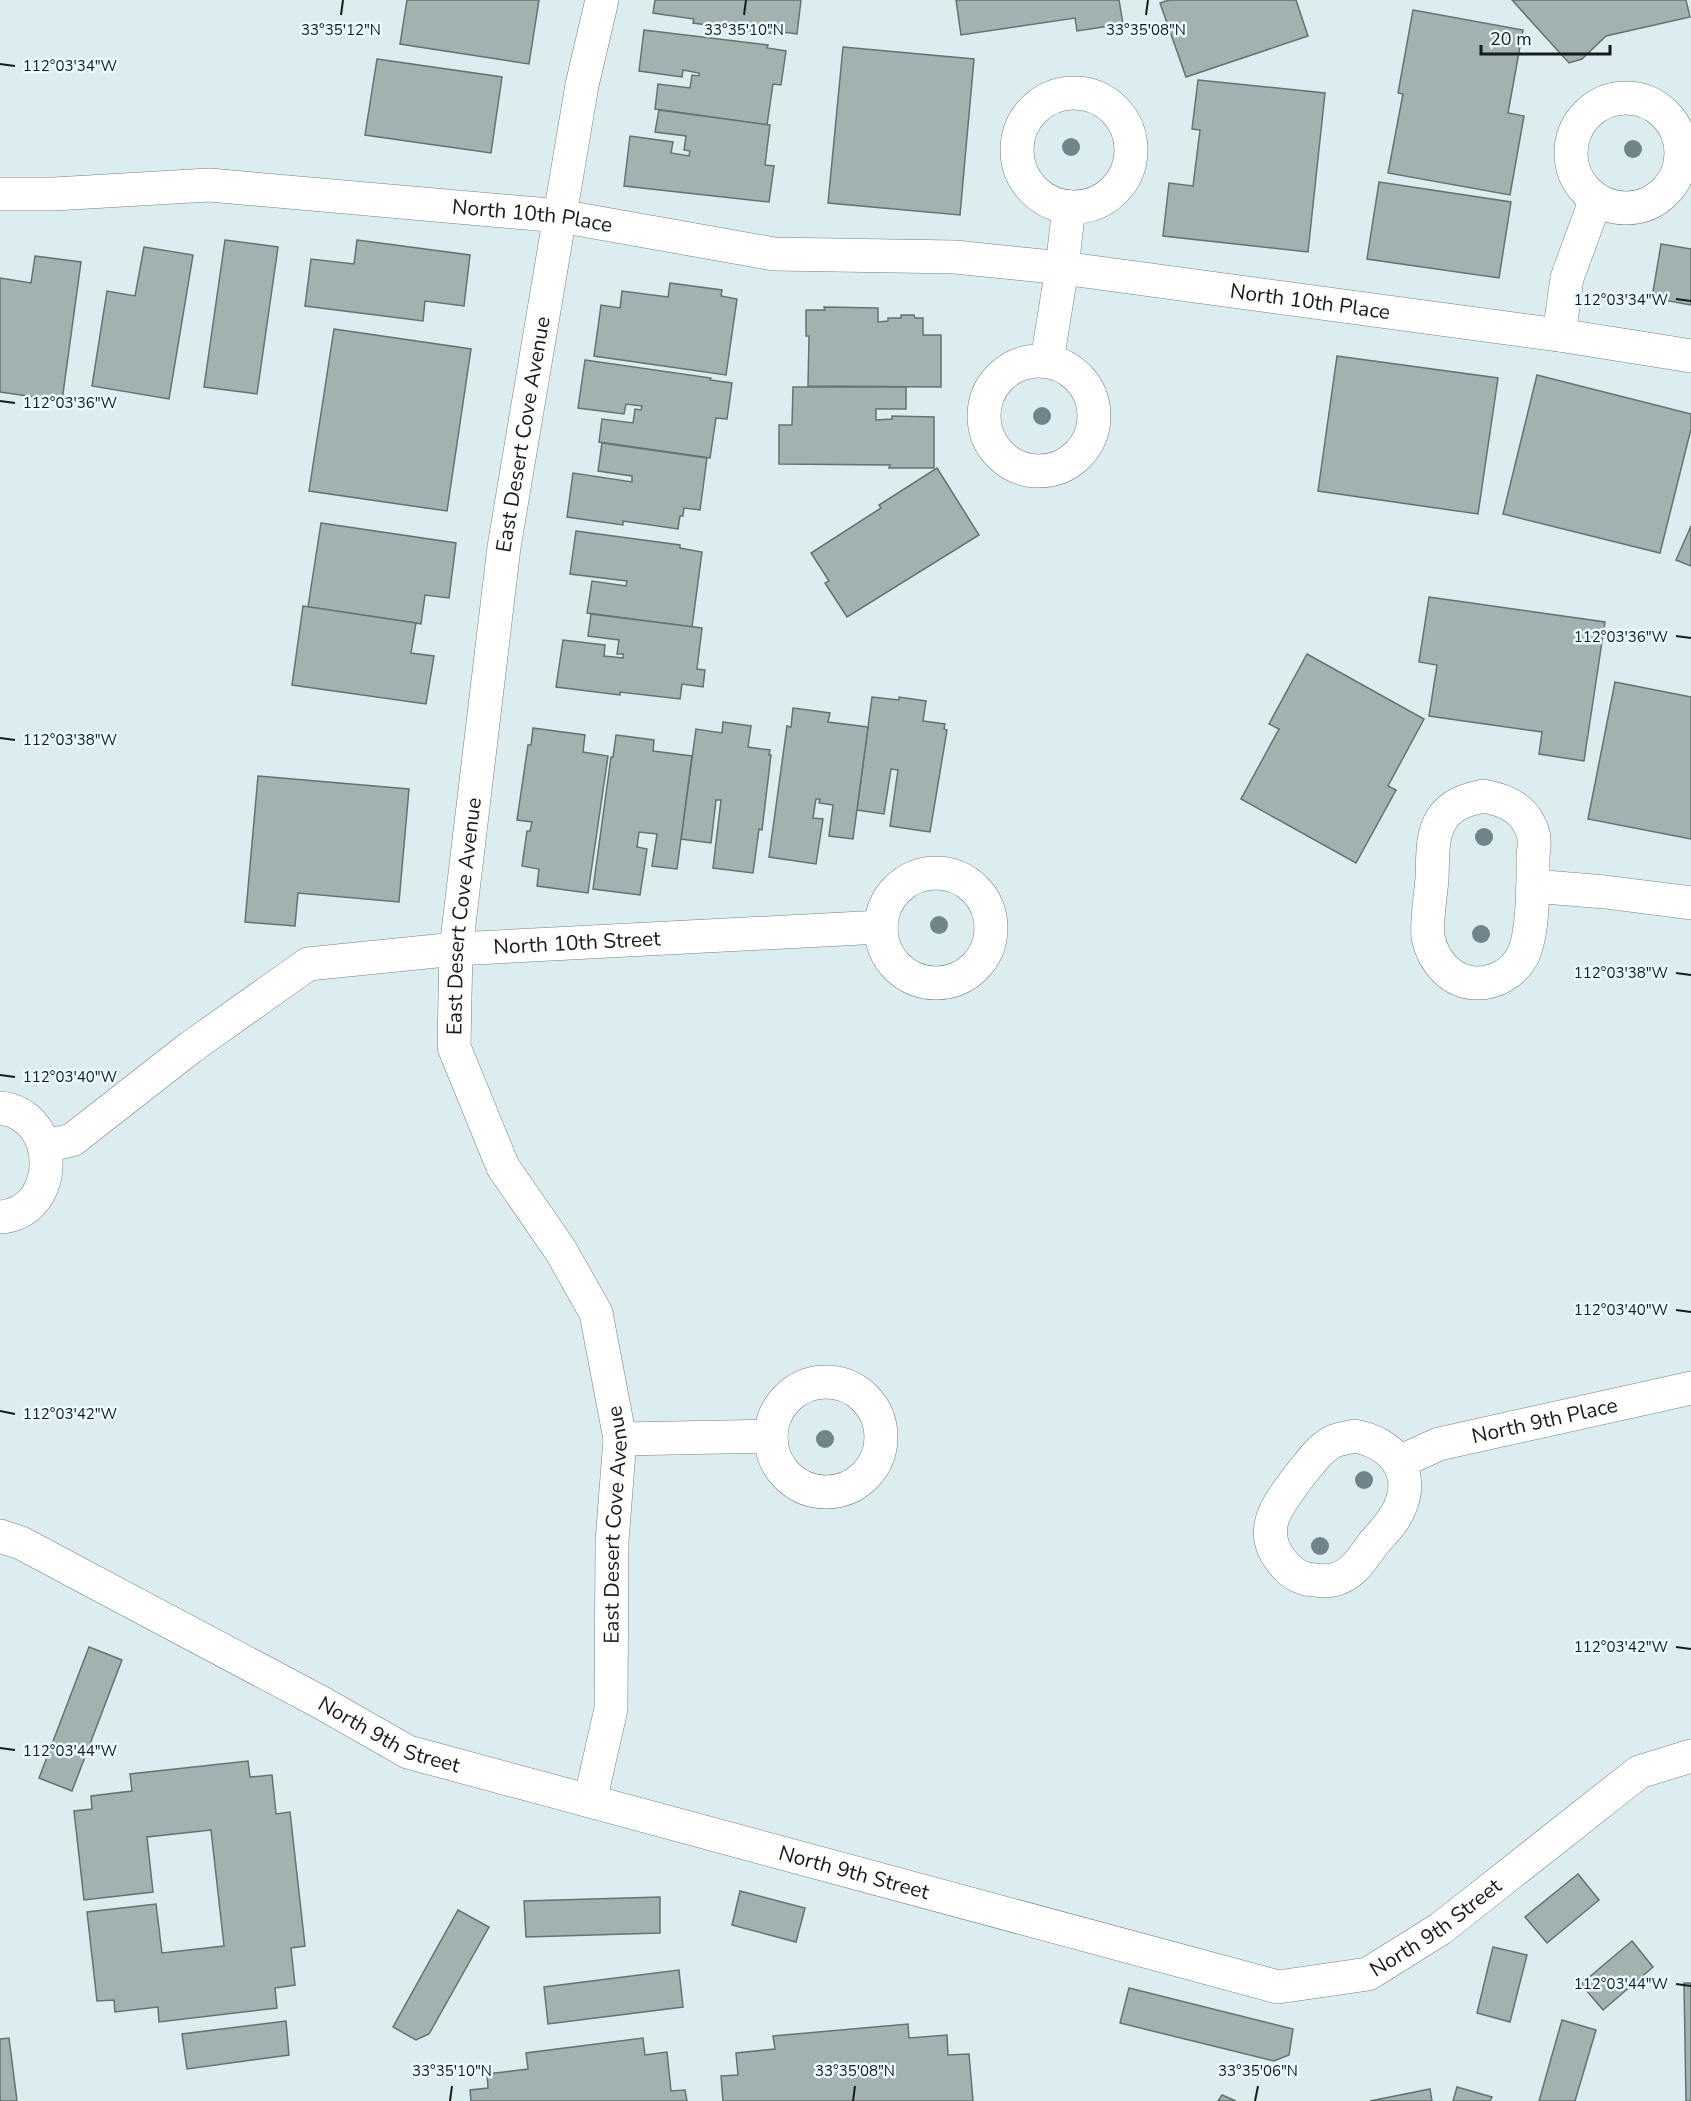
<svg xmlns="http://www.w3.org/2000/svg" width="1691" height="2101" viewBox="0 0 1691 2101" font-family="'Nunito Sans',sans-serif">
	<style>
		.building { fill: #a1b2b1; stroke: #647372; stroke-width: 1.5 }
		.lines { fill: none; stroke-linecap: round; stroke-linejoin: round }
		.street-casing { stroke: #718184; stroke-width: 34 }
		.street { stroke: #fff; stroke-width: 33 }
		.tree { fill: #708589 }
		.ticks { fill: none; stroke: #161c1e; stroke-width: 2 }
		.labels { text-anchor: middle; stroke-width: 5; stroke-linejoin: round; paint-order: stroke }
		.street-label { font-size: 21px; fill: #161c1e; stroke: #e9fafe }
		.ticks-label { font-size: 15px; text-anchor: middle; fill: #161c1e; stroke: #e9fafe; stroke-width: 5; stroke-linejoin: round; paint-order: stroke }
	</style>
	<rect width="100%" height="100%" fill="#dcedf0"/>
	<g class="building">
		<path d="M 407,0 L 539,0 L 529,64 L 400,44 Z"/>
		<path d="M 655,0 L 801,0 L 797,34 L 775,31 L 775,34 L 693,23 L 694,19 L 653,13 Z"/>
		<path d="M 956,0 L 1119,0 L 1123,24 L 1077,31 L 1075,18 L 961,35 Z"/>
		<path d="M 1169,0 L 1296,0 L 1308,36 L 1186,77 L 1160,3 Z"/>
		<path d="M 1512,0 L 1686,0 L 1690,17 L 1606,36 L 1582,59 L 1569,63 Z"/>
		<path d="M 1413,10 L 1523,30 L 1508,113 L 1524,116 L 1510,195 L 1388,173 L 1403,94 L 1398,93 Z"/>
		<path d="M 644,30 L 768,45 L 767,48 L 786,51 L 781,85 L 773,84 L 767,125 L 655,109 L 658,84 L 690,88 L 692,75 L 699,76 L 699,73 L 683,70 L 682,77 L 639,71 Z"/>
		<path d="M 843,47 L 974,59 L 960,215 L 828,203 Z"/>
		<path d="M 377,59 L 502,77 L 491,153 L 365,135 Z"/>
		<path d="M 1198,80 L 1325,93 L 1308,252 L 1163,236 L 1169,183 L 1193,186 L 1200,130 L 1192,129 Z"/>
		<path d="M 659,110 L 770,125 L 765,165 L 774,166 L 769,202 L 624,186 L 630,136 L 673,142 L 671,153 L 689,156 L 690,151 L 684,150 L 686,136 L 655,132 Z"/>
		<path d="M 1379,182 L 1511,202 L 1499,278 L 1367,259 Z"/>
		<path d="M 225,240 L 278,247 L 257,394 L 204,387 Z"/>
		<path d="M 357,240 L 470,255 L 464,306 L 425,301 L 423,321 L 305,306 L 311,259 L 354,264 Z"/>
		<path d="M 1661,244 L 1691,249 L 1691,305 L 1652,298 Z"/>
		<path d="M 144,247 L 193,255 L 169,399 L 92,386 L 107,291 L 135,296 Z"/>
		<path d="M 35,256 L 81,262 L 62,401 L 0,392 L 0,278 L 31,283 Z"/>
		<path d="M 670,283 L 722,290 L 721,296 L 737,299 L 726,375 L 594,356 L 601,305 L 620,308 L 622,291 L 668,297 Z"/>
		<path d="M 824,307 L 878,308 L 878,322 L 888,321 L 888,318 L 901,318 L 901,315 L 914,315 L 915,318 L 923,318 L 923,335 L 941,335 L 941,387 L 808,386 L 809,336 L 806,336 L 806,310 L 825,310 Z"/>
		<path d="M 334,329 L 471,349 L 447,511 L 309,491 Z"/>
		<path d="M 1337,356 L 1498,378 L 1478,514 L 1318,491 Z"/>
		<path d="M 585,360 L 711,378 L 710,380 L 732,383 L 727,419 L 716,418 L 710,458 L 599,442 L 602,419 L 633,423 L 635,409 L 641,410 L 642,406 L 626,404 L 624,414 L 578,408 Z"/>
		<path d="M 1537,375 L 1691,414 L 1691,429 L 1660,553 L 1503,514 Z"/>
		<path d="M 793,387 L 906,387 L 906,409 L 876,409 L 876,420 L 892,419 L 892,416 L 934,417 L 934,468 L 889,468 L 890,465 L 779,464 L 779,425 L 792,425 Z"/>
		<path d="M 602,443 L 707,458 L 700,510 L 684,508 L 683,516 L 680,516 L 678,529 L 623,521 L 623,525 L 567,517 L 573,473 L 632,482 L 632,476 L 598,471 Z"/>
		<path d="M 937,468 L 979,535 L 847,617 L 825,583 L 829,581 L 811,553 L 881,508 L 879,505 Z"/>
		<path d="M 321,523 L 456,543 L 449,598 L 425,595 L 421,624 L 308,607 Z"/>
		<path d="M 1691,526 L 1691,566 L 1676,560 Z"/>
		<path d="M 576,531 L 680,545 L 680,548 L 702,552 L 692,627 L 587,613 L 592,581 L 626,586 L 627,581 L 570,574 Z"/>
		<path d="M 1429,597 L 1605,622 L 1584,761 L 1539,754 L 1542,732 L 1429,716 L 1437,665 L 1419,662 Z"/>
		<path d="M 303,606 L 416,623 L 411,653 L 434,656 L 426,704 L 292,685 Z"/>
		<path d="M 591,614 L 702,628 L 697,669 L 705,670 L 703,687 L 682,684 L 680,699 L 620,692 L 620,695 L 556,687 L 563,640 L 605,645 L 604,656 L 623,658 L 623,654 L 617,654 L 619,640 L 588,636 Z"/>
		<path d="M 1307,654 L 1424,719 L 1388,786 L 1396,790 L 1356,863 L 1241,799 L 1279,729 L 1269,724 Z"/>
		<path d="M 1615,682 L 1691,697 L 1691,839 L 1588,819 Z"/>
		<path d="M 872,697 L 899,700 L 899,697 L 926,701 L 923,721 L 945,724 L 944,729 L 947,730 L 930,832 L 890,826 L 898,770 L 891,769 L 884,814 L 857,810 Z"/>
		<path d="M 793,708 L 830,713 L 828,722 L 868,727 L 853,839 L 829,836 L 833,805 L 819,803 L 820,799 L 816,799 L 813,818 L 823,819 L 816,864 L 769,857 L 787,726 L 791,727 Z"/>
		<path d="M 723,722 L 751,726 L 748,747 L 770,750 L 769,755 L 771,755 L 762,830 L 759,829 L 753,873 L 713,868 L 721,800 L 716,800 L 711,843 L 681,839 L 696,729 L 722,733 Z"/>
		<path d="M 533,728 L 585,735 L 583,752 L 608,756 L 588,893 L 537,886 L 539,869 L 522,866 L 527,831 L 530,831 L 532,822 L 517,820 L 528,745 L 531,745 Z"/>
		<path d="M 616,735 L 654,740 L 653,751 L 692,756 L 677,869 L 652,866 L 657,834 L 639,832 L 637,847 L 647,849 L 640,895 L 593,889 L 611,757 L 613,757 Z"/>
		<path d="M 258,776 L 409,789 L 399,902 L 298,893 L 295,926 L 245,922 Z"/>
		<path d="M 89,1647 L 122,1660 L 72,1791 L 39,1778 Z"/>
		<path d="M 248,1761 L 250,1777 L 272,1775 L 276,1814 L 290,1812 L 305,1946 L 291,1948 L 295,1985 L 275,1988 L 277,2008 L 159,2022 L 158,2007 L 115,2012 L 114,2000 L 97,2001 L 87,1912 L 156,1904 L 162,1953 L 224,1946 L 211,1830 L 147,1837 L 153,1892 L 84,1900 L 74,1811 L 92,1809 L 91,1796 L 132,1791 L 130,1774 Z"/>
		<path d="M 1578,1874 L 1599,1900 L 1547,1943 L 1525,1917 Z"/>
		<path d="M 740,1891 L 805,1908 L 796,1942 L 732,1925 Z"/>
		<path d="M 660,1897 L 660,1933 L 526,1937 L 524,1901 Z"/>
		<path d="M 458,1910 L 489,1927 L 429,2034 L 416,2040 L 393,2027 Z"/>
		<path d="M 1632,1941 L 1653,1967 L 1603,2010 L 1581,1984 Z"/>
		<path d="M 1493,1947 L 1527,1955 L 1510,2022 L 1477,2013 Z"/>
		<path d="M 679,1970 L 683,2007 L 548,2024 L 544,1987 Z"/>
		<path d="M 1684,1983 L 1691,1983 L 1691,2101 L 1686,2101 Z"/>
		<path d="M 1129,1988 L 1293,2029 L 1289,2055 L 1274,2061 L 1120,2023 Z"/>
		<path d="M 1562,2020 L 1596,2030 L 1575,2101 L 1539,2101 Z"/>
		<path d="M 286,2021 L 289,2055 L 187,2069 L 182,2034 Z"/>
		<path d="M 908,2024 L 909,2038 L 947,2035 L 948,2055 L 969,2054 L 973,2101 L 723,2101 L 721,2076 L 738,2075 L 736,2053 L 775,2049 L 773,2036 Z"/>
		<path d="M 9,2038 L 17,2101 L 0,2101 L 0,2039 Z"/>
		<path d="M 643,2038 L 645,2055 L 667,2052 L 671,2091 L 685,2090 L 687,2101 L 471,2101 L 470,2090 L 488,2088 L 487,2074 L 528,2069 L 526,2053 Z"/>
		<path d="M 1457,2087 L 1492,2097 L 1490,2101 L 1453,2101 Z"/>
		<path d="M 1430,2089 L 1432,2101 L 1370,2101 Z"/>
		<path d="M 1222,2095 L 1236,2101 L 1218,2101 Z"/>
	</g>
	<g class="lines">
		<g class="street-casing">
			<g id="street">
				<circle cx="1074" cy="150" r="57"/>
				<circle cx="1626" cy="153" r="55"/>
				<path id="s1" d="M 0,194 L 54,194 L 209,185 L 560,216 L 774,254 L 955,257 L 1062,268 L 1559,335 L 1691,356"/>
				<path d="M 1559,335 L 1567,278 L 1596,199"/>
				<path d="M 1047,361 L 1062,268 L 1069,207"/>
				<circle cx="1039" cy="416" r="55"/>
				<path d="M 1483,796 C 1501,799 1519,805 1528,822 C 1531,827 1534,835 1534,840 C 1535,845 1533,852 1533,858 C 1533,883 1534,935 1522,957 C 1513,973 1496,983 1477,983 C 1451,983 1433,961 1428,937 C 1426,921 1431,895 1432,878 C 1433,859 1431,837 1441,820 C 1451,804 1466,800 1483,796 Z"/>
				<circle cx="936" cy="928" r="55"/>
				<path d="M 1533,886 L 1605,892 L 1691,903"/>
				<path d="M 0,1108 C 62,1115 61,1213 0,1217"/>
				<path id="s2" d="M 45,1146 L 72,1140 L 191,1047 L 308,964 L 456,949 L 881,927"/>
				<circle cx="826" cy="1437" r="55"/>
				<path d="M 1354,1436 C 1390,1442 1416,1470 1400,1507 C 1395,1521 1382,1533 1373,1544 C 1362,1559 1352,1576 1333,1580 C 1324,1582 1315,1580 1306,1579 C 1296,1576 1289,1571 1283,1563 C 1255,1530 1279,1503 1300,1475 C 1310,1463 1318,1450 1332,1442 C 1338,1439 1347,1438 1354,1436 Z"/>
				<path d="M 620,1439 L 771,1436"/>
				<path id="s3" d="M 1399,1462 L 1439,1444 L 1691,1388"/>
				<path id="s4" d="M 0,1536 L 21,1543 L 322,1703 L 408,1752 L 1278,1987 L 1368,1974 L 1440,1929 L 1639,1772 L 1691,1756"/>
				<path id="s5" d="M 590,1801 L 611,1709 L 612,1541 L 620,1439 L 596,1313 L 561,1251 L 503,1167 L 454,1047 L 456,949 L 504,547 L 582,85 L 602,0"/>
			</g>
		</g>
		<use href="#street" class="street"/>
	</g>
	<g class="tree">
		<circle cx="1071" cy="147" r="9"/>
		<circle cx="1633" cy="149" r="9"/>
		<circle cx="1042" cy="416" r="9"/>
		<circle cx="1484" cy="837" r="9"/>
		<circle cx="939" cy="925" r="9"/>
		<circle cx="1481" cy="934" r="9"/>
		<circle cx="825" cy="1439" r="9"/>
		<circle cx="1364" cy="1480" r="9"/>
		<circle cx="1320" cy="1546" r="9"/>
	</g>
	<path class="ticks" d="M 341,15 L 343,0M 744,15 L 746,0M 1146,15 L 1148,0M 0,64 L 15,66M 1676,299 L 1691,301M 0,401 L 15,403M 1676,636 L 1691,638M 0,738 L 15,740M 1676,973 L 1691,975M 0,1075 L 15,1077M 1676,1310 L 1691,1312M 0,1411 L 15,1414M 1676,1647 L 1691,1649M 0,1748 L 15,1750M 1676,1984 L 1691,1986M 450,2101 L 452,2086M 853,2101 L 855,2086M 1255,2101 L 1258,2086"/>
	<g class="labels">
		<g class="street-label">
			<text dy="7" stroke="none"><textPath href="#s1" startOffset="534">North 10th Place</textPath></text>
			<text dy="7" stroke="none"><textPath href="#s1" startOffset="1318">North 10th Place</textPath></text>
			<text dy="7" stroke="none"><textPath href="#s5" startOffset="1413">East Desert Cove Avenue</textPath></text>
			<text dy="7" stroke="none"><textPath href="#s5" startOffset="927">East Desert Cove Avenue</textPath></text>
			<text dy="7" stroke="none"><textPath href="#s2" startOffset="592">North 10th Street</textPath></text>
			<text dy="7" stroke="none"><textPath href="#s3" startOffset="152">North 9th Place</textPath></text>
			<text dy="7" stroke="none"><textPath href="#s5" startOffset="279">East Desert Cove Avenue</textPath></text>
			<text dy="7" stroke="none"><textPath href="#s4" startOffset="438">North 9th Street</textPath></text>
			<text dy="7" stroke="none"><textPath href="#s4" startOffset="924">North 9th Street</textPath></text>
			<text dy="7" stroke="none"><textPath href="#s4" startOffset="1536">North 9th Street</textPath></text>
		</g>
	</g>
	<g class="ticks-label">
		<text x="341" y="35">33°35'12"N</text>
		<text x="744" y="35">33°35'10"N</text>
		<text x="1146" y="35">33°35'08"N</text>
		<text x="70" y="71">112°03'34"W</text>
		<text x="1621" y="305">112°03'34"W</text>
		<text x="70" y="408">112°03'36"W</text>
		<text x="1621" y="642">112°03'36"W</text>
		<text x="70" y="745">112°03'38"W</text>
		<text x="1621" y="978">112°03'38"W</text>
		<text x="70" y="1082">112°03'40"W</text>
		<text x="1621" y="1315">112°03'40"W</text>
		<text x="70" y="1419">112°03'42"W</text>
		<text x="1621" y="1652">112°03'42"W</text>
		<text x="70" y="1756">112°03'44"W</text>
		<text x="1621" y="1989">112°03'44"W</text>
		<text x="452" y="2076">33°35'10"N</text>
		<text x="855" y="2076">33°35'08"N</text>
		<text x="1258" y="2076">33°35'06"N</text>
	</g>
	<path d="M1481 45v9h129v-9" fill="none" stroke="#161c1e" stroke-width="3"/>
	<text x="1490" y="45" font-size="18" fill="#161c1e" stroke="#e9fafe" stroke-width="4.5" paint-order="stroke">20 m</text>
</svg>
